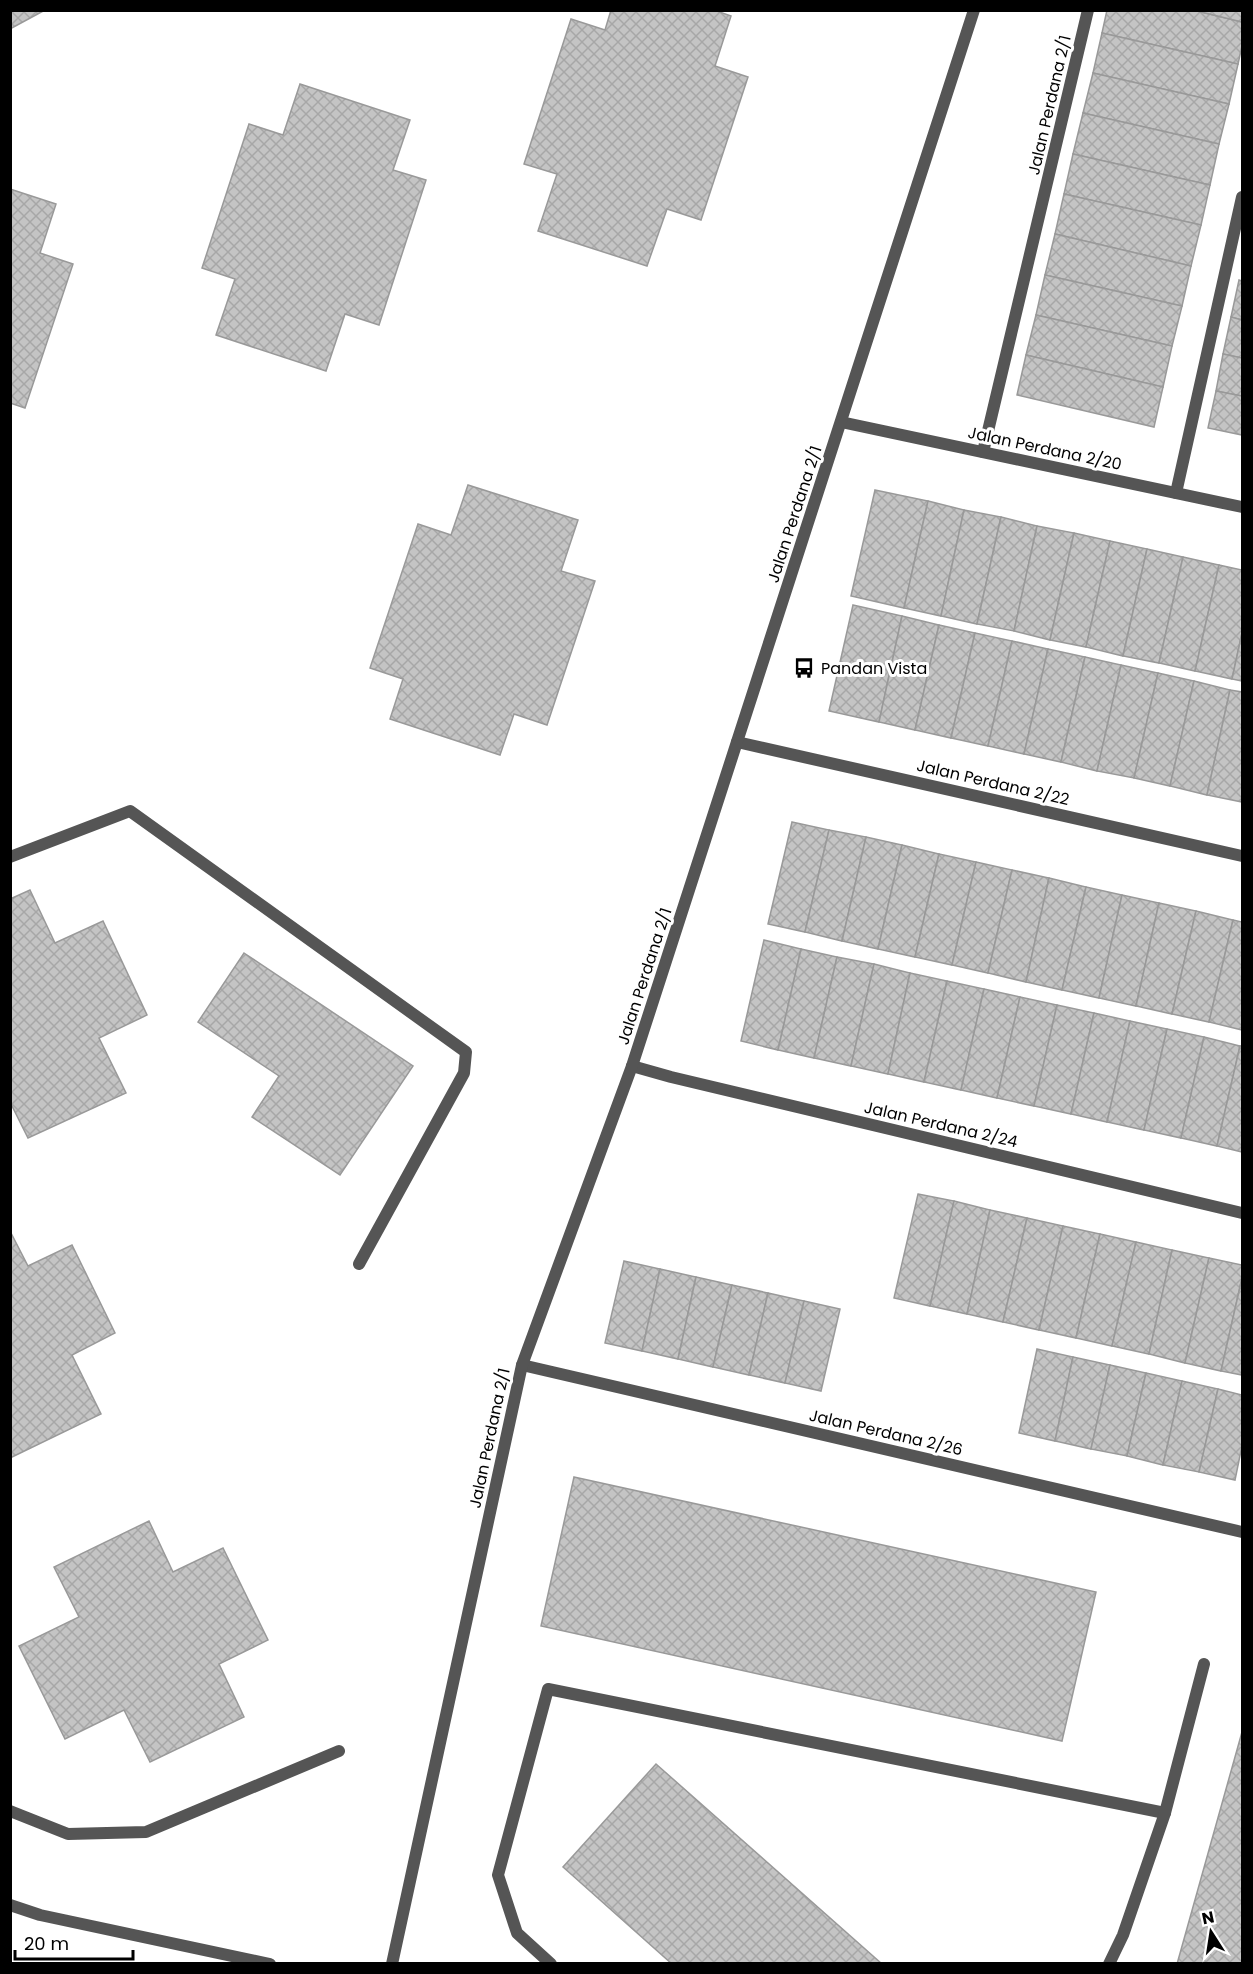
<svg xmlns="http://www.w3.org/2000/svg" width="1253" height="1974" viewBox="0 0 1253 1974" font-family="Poppins,sans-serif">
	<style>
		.building { fill: url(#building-cross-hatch); stroke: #999; stroke-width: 1.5 }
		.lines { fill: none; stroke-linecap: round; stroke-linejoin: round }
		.lane { stroke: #555; stroke-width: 12 }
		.street { stroke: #555; stroke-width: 12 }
		.labels { text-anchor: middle; stroke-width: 6; stroke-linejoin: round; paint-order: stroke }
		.street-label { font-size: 16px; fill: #000; stroke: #fff }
		.poi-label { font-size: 16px; fill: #000; stroke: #fff; text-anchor: start }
	</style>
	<defs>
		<pattern id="building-cross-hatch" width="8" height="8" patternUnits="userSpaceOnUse" patternTransform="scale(1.5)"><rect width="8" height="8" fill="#c4c4c4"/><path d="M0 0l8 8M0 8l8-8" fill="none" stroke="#a7a7a7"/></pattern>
	</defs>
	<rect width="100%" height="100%" fill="#fff"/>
	<g class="building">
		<path d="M 10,10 L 45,10 L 10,29 Z"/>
		<path d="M 611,10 L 714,10 L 731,16 L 715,66 L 748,77 L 701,220 L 667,209 L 647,266 L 538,231 L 557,174 L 524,164 L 571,19 L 605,30 Z"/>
		<path d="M 1107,10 L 1193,10 L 1242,22 L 1242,46 L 1238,64 L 1102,33 Z"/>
		<path d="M 1193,10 L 1242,10 L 1242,22 Z"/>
		<path d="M 1102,33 L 1238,64 L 1229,104 L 1093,73 Z"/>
		<path d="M 1093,73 L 1229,104 L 1219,144 L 1083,113 Z"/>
		<path d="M 300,84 L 410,120 L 393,170 L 426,180 L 379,325 L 345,314 L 326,371 L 216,335 L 235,279 L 202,268 L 249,124 L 283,135 Z"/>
		<path d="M 1083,113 L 1219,144 L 1210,185 L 1073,154 Z"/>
		<path d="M 1073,154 L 1210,185 L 1201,225 L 1064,194 Z"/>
		<path d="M 10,189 L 56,204 L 40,253 L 73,264 L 25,408 L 10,403 Z"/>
		<path d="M 1064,194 L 1201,225 L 1191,266 L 1055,234 Z"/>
		<path d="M 1055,234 L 1191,266 L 1182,306 L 1045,275 Z"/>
		<path d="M 1045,275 L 1182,306 L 1172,346 L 1036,315 Z"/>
		<path d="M 1239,280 L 1242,281 L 1242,320 L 1231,317 Z"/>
		<path d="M 1036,315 L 1172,346 L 1163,387 L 1026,355 Z"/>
		<path d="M 1231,317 L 1242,320 L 1242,358 L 1223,354 Z"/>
		<path d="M 1223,354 L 1242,358 L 1242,396 L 1216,391 Z"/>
		<path d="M 1026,355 L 1163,387 L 1154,427 L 1017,395 Z"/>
		<path d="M 1216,391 L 1242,396 L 1242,435 L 1208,428 Z"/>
		<path d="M 468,485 L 578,520 L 561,571 L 595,581 L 547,725 L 514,714 L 500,755 L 390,719 L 403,679 L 370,668 L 418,524 L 451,535 Z"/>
		<path d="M 875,490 L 928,501 L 904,608 L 851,596 Z"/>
		<path d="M 928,501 L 964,510 L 941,616 L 904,608 Z"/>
		<path d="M 964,510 L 1001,517 L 977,624 L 941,616 Z"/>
		<path d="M 1001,517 L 1037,526 L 1014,631 L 977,624 Z"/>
		<path d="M 1037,526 L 1074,533 L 1050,640 L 1014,631 Z"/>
		<path d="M 1074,533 L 1110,541 L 1086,647 L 1050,640 Z"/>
		<path d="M 1110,541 L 1147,549 L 1123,656 L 1086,647 Z"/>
		<path d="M 1147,549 L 1183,557 L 1159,663 L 1123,656 Z"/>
		<path d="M 1183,557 L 1219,565 L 1195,671 L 1159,663 Z"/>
		<path d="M 1219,565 L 1242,570 L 1242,633 L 1232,679 L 1195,671 Z"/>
		<path d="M 853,605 L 902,616 L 879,722 L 829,711 Z"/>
		<path d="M 902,616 L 939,625 L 915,730 L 879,722 Z"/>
		<path d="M 939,625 L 975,633 L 951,738 L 915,730 Z"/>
		<path d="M 975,633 L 1012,641 L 988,746 L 951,738 Z"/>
		<path d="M 1242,633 L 1242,681 L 1232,679 Z"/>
		<path d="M 1012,641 L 1048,649 L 1024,754 L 988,746 Z"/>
		<path d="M 1048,649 L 1085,657 L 1061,762 L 1024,754 Z"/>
		<path d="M 1085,657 L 1121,665 L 1097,771 L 1061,762 Z"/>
		<path d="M 1121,665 L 1158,673 L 1134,778 L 1097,771 Z"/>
		<path d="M 1158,673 L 1194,681 L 1170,786 L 1134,778 Z"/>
		<path d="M 1194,681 L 1230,690 L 1207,795 L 1170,786 Z"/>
		<path d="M 1230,690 L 1242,692 L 1242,802 L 1207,795 Z"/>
		<path d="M 792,822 L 829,830 L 805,932 L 768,924 Z"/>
		<path d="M 829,830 L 866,837 L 842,941 L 805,932 Z"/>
		<path d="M 866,837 L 902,845 L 878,949 L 842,941 Z"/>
		<path d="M 902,845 L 939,854 L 915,957 L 878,949 Z"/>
		<path d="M 939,854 L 976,862 L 952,965 L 915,957 Z"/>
		<path d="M 976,862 L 1012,870 L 988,973 L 952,965 Z"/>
		<path d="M 1012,870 L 1049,878 L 1026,982 L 988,973 Z"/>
		<path d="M 1049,878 L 1086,887 L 1062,990 L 1026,982 Z"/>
		<path d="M 1086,887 L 1122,895 L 1099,998 L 1062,990 Z"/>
		<path d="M 30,890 L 55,943 L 103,921 L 147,1015 L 99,1038 L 126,1093 L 28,1138 L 10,1102 L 10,899 Z"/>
		<path d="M 1122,895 L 1159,903 L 1136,1006 L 1099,998 Z"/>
		<path d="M 1159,903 L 1196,911 L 1172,1014 L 1136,1006 Z"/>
		<path d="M 1196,911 L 1233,920 L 1209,1022 L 1172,1014 Z"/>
		<path d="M 1233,920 L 1242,922 L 1242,1030 L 1209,1022 Z"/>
		<path d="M 764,940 L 801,949 L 778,1050 L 741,1041 Z"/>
		<path d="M 801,949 L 837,957 L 814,1058 L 778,1050 Z"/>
		<path d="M 244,953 L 413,1066 L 340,1175 L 252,1117 L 279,1076 L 198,1022 Z"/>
		<path d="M 837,957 L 874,964 L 851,1066 L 814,1058 Z"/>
		<path d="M 874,964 L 910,973 L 888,1074 L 851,1066 Z"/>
		<path d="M 910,973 L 947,981 L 924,1082 L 888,1074 Z"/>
		<path d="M 947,981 L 984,989 L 961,1090 L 924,1082 Z"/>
		<path d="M 984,989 L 1020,997 L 997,1098 L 961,1090 Z"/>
		<path d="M 1020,997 L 1057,1005 L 1034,1106 L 997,1098 Z"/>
		<path d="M 1057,1005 L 1094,1013 L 1071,1114 L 1034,1106 Z"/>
		<path d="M 1094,1013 L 1130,1021 L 1107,1122 L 1071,1114 Z"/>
		<path d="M 1130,1021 L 1167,1029 L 1144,1130 L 1107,1122 Z"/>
		<path d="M 1167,1029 L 1204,1037 L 1181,1138 L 1144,1130 Z"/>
		<path d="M 1204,1037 L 1240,1046 L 1217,1146 L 1181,1138 Z"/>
		<path d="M 1240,1046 L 1242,1046 L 1242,1152 L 1217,1146 Z"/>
		<path d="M 918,1194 L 954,1201 L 930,1306 L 894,1298 Z"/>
		<path d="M 954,1201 L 990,1210 L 967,1314 L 930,1306 Z"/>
		<path d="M 990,1210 L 1027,1218 L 1003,1322 L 967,1314 Z"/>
		<path d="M 1027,1218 L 1063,1226 L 1039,1330 L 1003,1322 Z"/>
		<path d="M 1063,1226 L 1100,1234 L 1076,1338 L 1039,1330 Z"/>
		<path d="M 10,1231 L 28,1266 L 72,1245 L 115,1333 L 72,1355 L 101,1414 L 10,1458 Z"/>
		<path d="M 1100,1234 L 1136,1242 L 1112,1346 L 1076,1338 Z"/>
		<path d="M 1136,1242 L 1172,1250 L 1149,1354 L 1112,1346 Z"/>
		<path d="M 1172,1250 L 1209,1258 L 1185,1363 L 1149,1354 Z"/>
		<path d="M 1209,1258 L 1242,1265 L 1242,1278 L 1221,1371 L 1185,1363 Z"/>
		<path d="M 624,1261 L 660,1269 L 642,1351 L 605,1343 Z"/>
		<path d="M 660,1269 L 696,1277 L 678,1359 L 642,1351 Z"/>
		<path d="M 696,1277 L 732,1285 L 713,1367 L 678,1359 Z"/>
		<path d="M 1242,1278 L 1242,1375 L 1221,1371 Z"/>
		<path d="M 732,1285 L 768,1293 L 749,1375 L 713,1367 Z"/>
		<path d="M 768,1293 L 804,1301 L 785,1383 L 749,1375 Z"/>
		<path d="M 804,1301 L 840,1309 L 821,1391 L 785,1383 Z"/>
		<path d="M 1037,1349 L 1073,1357 L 1055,1441 L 1019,1433 Z"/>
		<path d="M 1073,1357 L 1110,1365 L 1091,1449 L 1055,1441 Z"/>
		<path d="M 1110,1365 L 1146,1373 L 1127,1456 L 1091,1449 Z"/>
		<path d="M 1146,1373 L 1182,1381 L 1163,1465 L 1127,1456 Z"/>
		<path d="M 1182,1381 L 1218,1389 L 1199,1472 L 1163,1465 Z"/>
		<path d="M 1218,1389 L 1242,1395 L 1242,1446 L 1235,1480 L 1199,1472 Z"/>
		<path d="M 574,1477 L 1096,1592 L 1062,1741 L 541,1626 Z"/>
		<path d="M 149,1521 L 173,1572 L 223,1548 L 268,1640 L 219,1664 L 244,1717 L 150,1762 L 124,1710 L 65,1739 L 19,1646 L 79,1617 L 54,1567 Z"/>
		<path d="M 1242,1732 L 1242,1964 L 1177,1964 Z"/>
		<path d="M 656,1764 L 882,1964 L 672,1964 L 563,1867 Z"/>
	</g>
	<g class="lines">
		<g class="lane">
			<path d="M 1176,493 L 1242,197"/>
			<path d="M 10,857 L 130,811 L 466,1052 L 464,1073 L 359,1264"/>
			<path d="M 10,1811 L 68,1834 L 146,1832 L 339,1751"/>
			<path d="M 551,1964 L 517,1933 L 498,1875 L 548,1689 L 1165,1813"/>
			<path d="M 1109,1964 L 1123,1935 L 1165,1813 L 1204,1664"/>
		</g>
		<g class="street">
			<path d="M 841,422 L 1242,507"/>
			<path d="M 983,452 L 1088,10"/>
			<path d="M 737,742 L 1242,856"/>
			<path d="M 632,1066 L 671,1077 L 1242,1213"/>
			<path d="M 522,1365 L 1242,1532"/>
			<path d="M 10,1905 L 40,1915 L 270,1964"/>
			<path d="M 392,1964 L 522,1365 L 632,1066 L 974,10"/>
		</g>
	</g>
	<defs>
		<g id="bus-bare" transform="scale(1.62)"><path d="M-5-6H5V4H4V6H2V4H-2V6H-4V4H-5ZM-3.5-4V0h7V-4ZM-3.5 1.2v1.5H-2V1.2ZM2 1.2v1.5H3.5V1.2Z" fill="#000" stroke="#fff" stroke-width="2.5" paint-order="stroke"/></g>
	</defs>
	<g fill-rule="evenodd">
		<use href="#bus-bare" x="804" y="668"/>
	</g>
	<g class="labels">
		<g class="street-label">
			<text transform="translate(1049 105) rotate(-77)" y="6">Jalan Perdana 2/1</text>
			<text transform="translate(1045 448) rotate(12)" y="6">Jalan Perdana 2/20</text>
			<text transform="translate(794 514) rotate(-72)" y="6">Jalan Perdana 2/1</text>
			<text transform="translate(993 782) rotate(13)" y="6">Jalan Perdana 2/22</text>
			<text transform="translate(644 976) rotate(-72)" y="6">Jalan Perdana 2/1</text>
			<text transform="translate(941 1124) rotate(13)" y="6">Jalan Perdana 2/24</text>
			<text transform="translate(886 1432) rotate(13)" y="6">Jalan Perdana 2/26</text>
			<text transform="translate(489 1438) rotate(-78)" y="6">Jalan Perdana 2/1</text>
		</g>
		<g class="poi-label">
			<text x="821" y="674">Pandan Vista</text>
		</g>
	</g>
	<rect width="1253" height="1974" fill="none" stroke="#000000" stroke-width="24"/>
	<g transform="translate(1211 1932) rotate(348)" stroke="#ffffff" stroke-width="4.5" paint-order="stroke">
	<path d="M0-4.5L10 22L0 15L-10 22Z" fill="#000000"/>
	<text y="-9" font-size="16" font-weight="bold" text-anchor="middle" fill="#000000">N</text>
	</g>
	<path d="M15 1950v9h118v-9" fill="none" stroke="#000000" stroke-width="3"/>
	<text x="24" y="1950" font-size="18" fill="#000000" stroke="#ffffff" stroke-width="4.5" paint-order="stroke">20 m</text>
</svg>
